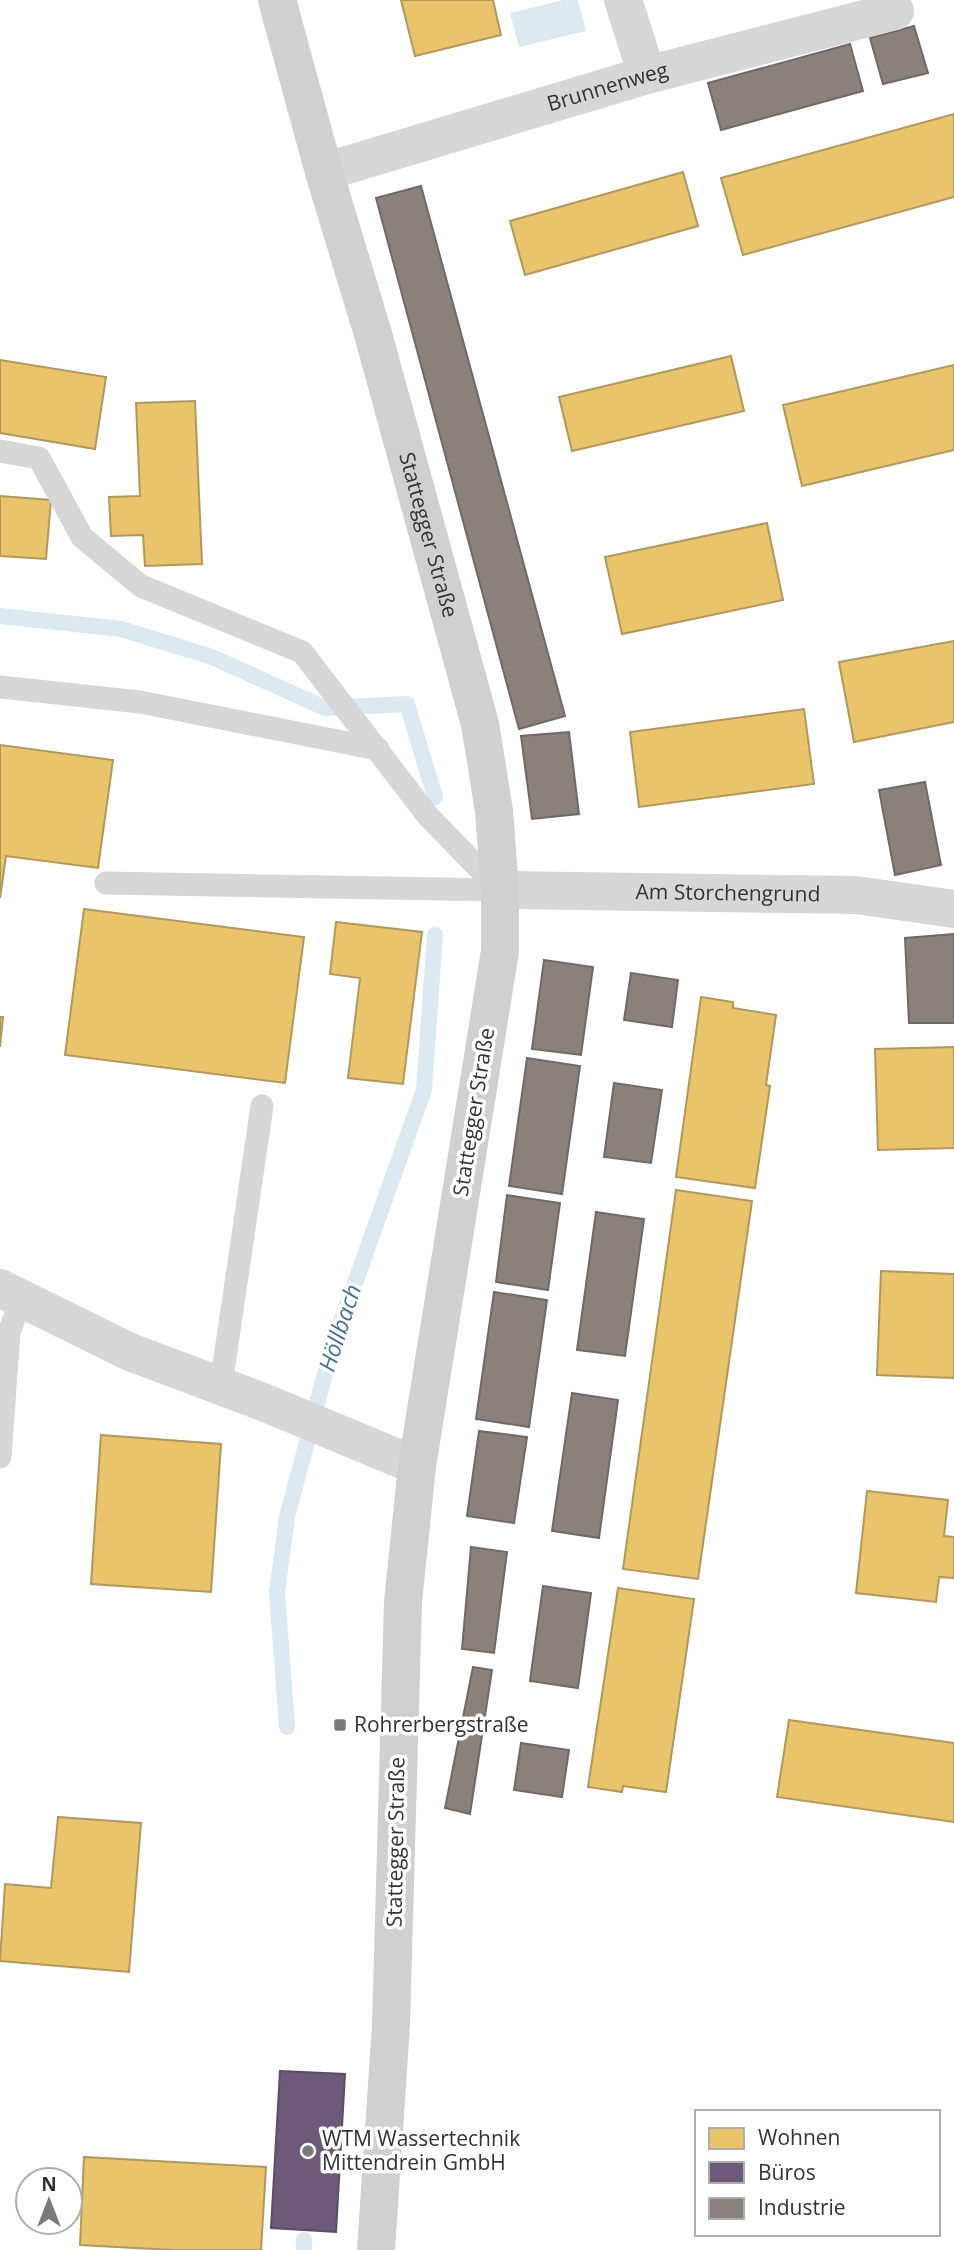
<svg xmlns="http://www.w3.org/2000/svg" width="954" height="2250" viewBox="0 0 954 2250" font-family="'Open Sans',sans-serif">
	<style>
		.water { fill: #dce9f0 }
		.homes { fill: #e9c46a; stroke: #b2985a; stroke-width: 2 }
		.offices { fill: #6d597a; stroke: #5c4e65; stroke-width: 2 }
		.industry { fill: #8a817c; stroke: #706a66; stroke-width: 2 }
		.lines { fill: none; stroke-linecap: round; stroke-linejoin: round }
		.stream { stroke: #dce9f0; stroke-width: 16 }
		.lane { stroke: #d7d7d7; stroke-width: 23 }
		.street { stroke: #d7d7d7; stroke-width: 38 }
		.secondary { stroke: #d0d0d0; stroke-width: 38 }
		.poi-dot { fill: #7a7a7a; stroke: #fff; stroke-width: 2.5 }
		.labels { text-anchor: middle; stroke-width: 7; stroke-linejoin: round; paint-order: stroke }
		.street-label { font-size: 21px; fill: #333; stroke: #fff }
		.poi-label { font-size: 21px; fill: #333; stroke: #fff; text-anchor: start }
		.water-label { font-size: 23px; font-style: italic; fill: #437492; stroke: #fff }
	</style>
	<rect width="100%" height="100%" fill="#fff"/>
	<path class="water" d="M 563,0 L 578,0 L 586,31 L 519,47 L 510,13 Z"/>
	<g class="homes">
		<path d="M 401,0 L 493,0 L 501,35 L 415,56 Z"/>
		<path d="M 954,114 L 954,197 L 743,255 L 721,178 Z"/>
		<path d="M 683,172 L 698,226 L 525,275 L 510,221 Z"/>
		<path d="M 731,356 L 744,411 L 572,451 L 559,397 Z"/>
		<path d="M 0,360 L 106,377 L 95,449 L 0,433 Z"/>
		<path d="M 954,365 L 954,450 L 802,486 L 783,405 Z"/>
		<path d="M 195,401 L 202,564 L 145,566 L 143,535 L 111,536 L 109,497 L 140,496 L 136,403 Z"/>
		<path d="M 0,496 L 51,500 L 46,559 L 0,556 Z"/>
		<path d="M 767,523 L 783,600 L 622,634 L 605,557 Z"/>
		<path d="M 954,641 L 954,722 L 854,742 L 839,662 Z"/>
		<path d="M 804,709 L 814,784 L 639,807 L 630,732 Z"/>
		<path d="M 0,745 L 113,760 L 98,868 L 6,856 L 0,898 Z"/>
		<path d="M 84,909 L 304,937 L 285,1083 L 65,1055 Z"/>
		<path d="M 336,922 L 422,932 L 403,1084 L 348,1078 L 360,978 L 330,974 Z"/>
		<path d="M 701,997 L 733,1002 L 733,1008 L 776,1015 L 766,1085 L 770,1086 L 755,1188 L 676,1177 Z"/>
		<path d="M 0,1017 L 3,1017 L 0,1047 Z"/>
		<path d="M 954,1047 L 954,1148 L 878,1150 L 875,1049 Z"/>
		<path d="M 676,1190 L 752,1201 L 698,1579 L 623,1569 Z"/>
		<path d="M 881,1271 L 954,1274 L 954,1378 L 877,1375 Z"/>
		<path d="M 101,1435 L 221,1444 L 211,1592 L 91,1584 Z"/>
		<path d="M 867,1491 L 948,1500 L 944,1536 L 954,1537 L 954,1578 L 939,1577 L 936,1602 L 856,1593 Z"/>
		<path d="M 618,1588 L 694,1599 L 666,1792 L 623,1786 L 622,1792 L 588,1787 Z"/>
		<path d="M 789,1720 L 954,1743 L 954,1822 L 777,1797 Z"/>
		<path d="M 58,1817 L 141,1823 L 129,1972 L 0,1961 L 5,1884 L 51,1888 Z"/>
		<path d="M 84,2157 L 266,2167 L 261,2250 L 172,2250 L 80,2245 Z"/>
	</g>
	<path class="offices" d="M 280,2071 L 345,2074 L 336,2232 L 271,2228 Z"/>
	<g class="industry">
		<path d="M 914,26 L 928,73 L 883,84 L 870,38 Z"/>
		<path d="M 850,44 L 863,91 L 721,130 L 708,83 Z"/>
		<path d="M 421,186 L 565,716 L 519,729 L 376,198 Z"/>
		<path d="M 569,732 L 579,814 L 532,819 L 521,736 Z"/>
		<path d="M 925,782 L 941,865 L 895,875 L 879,790 Z"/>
		<path d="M 954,934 L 954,1023 L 909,1023 L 905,938 Z"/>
		<path d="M 544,960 L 593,967 L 581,1055 L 532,1049 Z"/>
		<path d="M 631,973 L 678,980 L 672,1027 L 624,1020 Z"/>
		<path d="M 527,1058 L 580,1066 L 562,1194 L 509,1186 Z"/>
		<path d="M 614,1083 L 662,1090 L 651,1163 L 604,1157 Z"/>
		<path d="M 507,1195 L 560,1203 L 548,1290 L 496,1282 Z"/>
		<path d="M 596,1212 L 644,1219 L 625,1356 L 577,1350 Z"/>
		<path d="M 494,1292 L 547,1300 L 529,1427 L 476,1419 Z"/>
		<path d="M 572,1393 L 618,1400 L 599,1538 L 552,1531 Z"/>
		<path d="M 479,1431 L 527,1437 L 514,1523 L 467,1516 Z"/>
		<path d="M 471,1547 L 507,1552 L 494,1653 L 462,1649 Z"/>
		<path d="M 543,1586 L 591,1593 L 578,1688 L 530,1681 Z"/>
		<path d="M 473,1667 L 492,1670 L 470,1814 L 445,1808 Z"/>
		<path d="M 521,1743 L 569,1750 L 562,1797 L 514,1790 Z"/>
	</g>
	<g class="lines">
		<g class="stream">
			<path d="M 0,616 L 121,629 L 212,657 L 325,708 L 407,704 L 435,797"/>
			<path d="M 287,1727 L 277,1592 L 287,1517 L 332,1347 L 424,1090 L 435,935"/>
			<path d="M 304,2250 L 304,2240"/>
		</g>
		<g class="lane">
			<path d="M 0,451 L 39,458 L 82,537 L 141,586 L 302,652 L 428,816 L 499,889"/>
			<path d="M 0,687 L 140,702 L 378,749"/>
			<path d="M 106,883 L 500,890"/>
			<path d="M 221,1385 L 262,1106"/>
			<path d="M 0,1457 L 9,1333 L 21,1299"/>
		</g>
		<g class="street">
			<path d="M 623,0 L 647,75"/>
			<path id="s1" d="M 324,172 L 647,75 L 895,11"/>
			<path id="s2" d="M 500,890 L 856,895 L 954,909"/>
			<path d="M 0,1288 L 130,1352 L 263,1402 L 417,1466"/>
		</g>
		<path class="secondary" id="s3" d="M 277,0 L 324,172 L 373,334 L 480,724 L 494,811 L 500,890 L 500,951 L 417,1466 L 403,1602 L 391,2025 L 376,2250"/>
	</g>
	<g class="poi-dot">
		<rect x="333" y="1718" width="14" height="14" rx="3.5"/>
		<circle cx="308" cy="2151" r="7"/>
	</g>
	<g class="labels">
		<g class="street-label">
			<text dy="7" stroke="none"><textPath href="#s1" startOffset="296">Brunnenweg</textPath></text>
			<text dy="7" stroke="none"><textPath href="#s3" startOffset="556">Stattegger Straße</textPath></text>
			<text dy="7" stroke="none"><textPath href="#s2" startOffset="228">Am Storchengrund</textPath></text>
			<text transform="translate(474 1112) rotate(-81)" y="7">Stattegger Straße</text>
			<text transform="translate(396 1842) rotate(-89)" y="7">Stattegger Straße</text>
		</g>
		<g class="poi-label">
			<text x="354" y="1732">Rohrerbergstraße</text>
			<text x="322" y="2146">WTM Wassertechnik<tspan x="322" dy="24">Mittendrein GmbH</tspan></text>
		</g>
		<g class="water-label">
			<text transform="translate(340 1328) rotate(-72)" y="8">Höllbach</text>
		</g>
	</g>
	<rect x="695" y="2110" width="245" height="126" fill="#ffffff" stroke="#adadad" stroke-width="2"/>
	<rect x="709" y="2128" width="35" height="21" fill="#e9c46a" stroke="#adadad" stroke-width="2"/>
	<text x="758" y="2145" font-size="21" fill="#333333">Wohnen</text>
	<rect x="709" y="2162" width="35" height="21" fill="#6d597a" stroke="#adadad" stroke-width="2"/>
	<text x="758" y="2180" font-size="21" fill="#333333">Büros</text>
	<rect x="709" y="2198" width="35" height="21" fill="#8a817c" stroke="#adadad" stroke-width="2"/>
	<text x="758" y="2215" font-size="21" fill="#333333">Industrie</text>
	<g transform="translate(49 2201)"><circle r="33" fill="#ffffff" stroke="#adadad" stroke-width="2"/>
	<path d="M0-5L12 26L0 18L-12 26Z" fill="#7a7a7a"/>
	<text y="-10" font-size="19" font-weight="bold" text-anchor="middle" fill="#333333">N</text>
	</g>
</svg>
